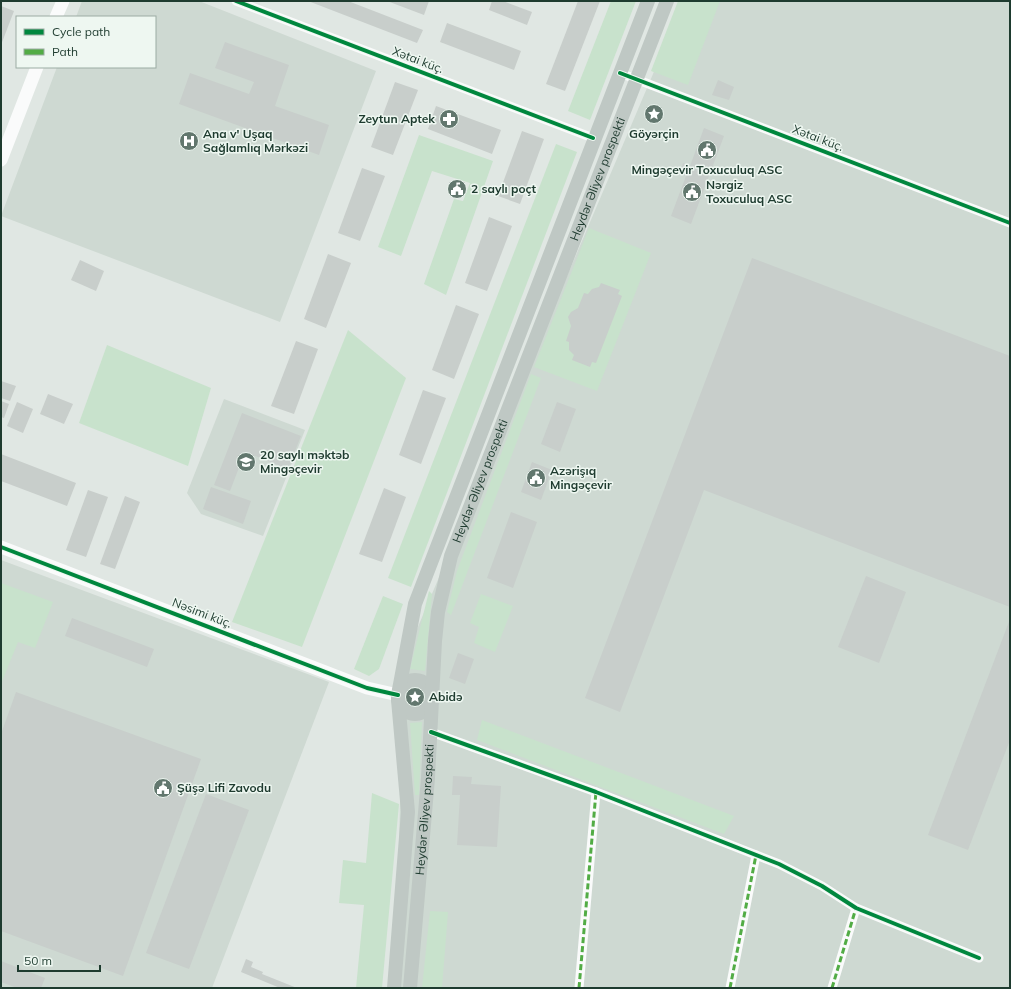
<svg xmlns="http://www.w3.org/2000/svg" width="1011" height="989" viewBox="0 0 1011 989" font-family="Mulish,sans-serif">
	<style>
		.built { fill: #ced9d2 }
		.green { fill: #c8e2cc }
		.building { fill: #c8cecb }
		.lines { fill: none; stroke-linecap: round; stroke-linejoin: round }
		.street { stroke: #fafbfb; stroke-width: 9 }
		.secondary { stroke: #fafbfb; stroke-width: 13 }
		.primary { stroke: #bfc8c4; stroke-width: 14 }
		.quiet { stroke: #52ac45; stroke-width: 3; stroke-dasharray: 6 3; stroke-linecap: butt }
		.cycleway-casing { stroke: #eef7f1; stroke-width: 6 }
		.cycleway { stroke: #00873e; stroke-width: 4 }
		.labels { text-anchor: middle; stroke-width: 3; stroke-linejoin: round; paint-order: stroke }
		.street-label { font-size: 12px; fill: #1e3b2f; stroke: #eef7f1 }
		.poi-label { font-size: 12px; font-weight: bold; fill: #1e3b2f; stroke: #eef7f1; text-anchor: start }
	</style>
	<rect width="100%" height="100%" fill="#e0e7e3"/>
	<g class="built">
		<path d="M 82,1 L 199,1 L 376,71 L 280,322 L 1,216 L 57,67 L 155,67 L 155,17 L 76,17 Z"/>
		<path d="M 684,1 L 1010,1 L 1010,988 L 396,988 L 403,662 Z"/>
		<path d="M 224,399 L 305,430 L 263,536 L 201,514 L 187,493 Z"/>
		<path d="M 1,560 L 329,682 L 212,988 L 1,988 Z"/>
	</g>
	<g class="green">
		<path d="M 611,1 L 636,1 L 590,120 L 568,111 Z"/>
		<path d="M 678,1 L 720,1 L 688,85 L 651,71 Z"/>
		<path d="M 419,135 L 493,161 L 446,295 L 424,284 L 454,199 L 463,201 L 470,183 L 432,171 L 401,256 L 378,247 Z"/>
		<path d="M 556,144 L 577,152 L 411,587 L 388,578 Z"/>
		<path d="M 589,228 L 651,253 L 597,391 L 534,367 Z"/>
		<path d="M 348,330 L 406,378 L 302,647 L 232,622 Z"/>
		<path d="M 107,345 L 211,388 L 188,466 L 79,423 Z"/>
		<path d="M 531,374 L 541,378 L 451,615 L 447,612 L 457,571 Z"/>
		<path d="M 1,583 L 53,602 L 35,648 L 18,642 L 1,684 Z"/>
		<path d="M 429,591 L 432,594 L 425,671 L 410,669 Z"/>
		<path d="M 481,594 L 513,606 L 495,652 L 474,643 L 479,627 L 470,623 Z"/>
		<path d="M 383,596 L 403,604 L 379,669 L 369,676 L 354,669 Z"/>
		<circle cx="415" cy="697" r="8"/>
		<path d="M 482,720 L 734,816 L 724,834 L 477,740 Z"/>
		<path d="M 422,722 L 419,795 L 415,795 L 410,723 Z"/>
		<path d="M 372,793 L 399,804 L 382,988 L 356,988 L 364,905 L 339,903 L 343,860 L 366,863 Z"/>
		<path d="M 430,911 L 448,912 L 442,988 L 422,988 Z"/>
	</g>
	<g class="building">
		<path d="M 308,1 L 348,1 L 423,30 L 417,43 Z"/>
		<path d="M 387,1 L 429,1 L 424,15 Z"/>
		<path d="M 492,1 L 503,1 L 532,12 L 527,25 L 489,10 Z"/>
		<path d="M 578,1 L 600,1 L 565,91 L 546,84 Z"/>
		<path d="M 1,6 L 14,11 L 1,45 Z"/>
		<path d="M 447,23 L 521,51 L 514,70 L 440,42 Z"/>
		<path d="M 225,42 L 289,65 L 275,106 L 329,125 L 319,155 L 179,104 L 190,73 L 249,94 L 254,82 L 215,68 Z"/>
		<path d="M 718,80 L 734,87 L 729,100 L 712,95 Z"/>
		<path d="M 395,82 L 418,90 L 393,155 L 371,147 Z"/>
		<path d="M 436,106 L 501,130 L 492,154 L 428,129 Z"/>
		<path d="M 704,128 L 724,136 L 691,224 L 671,216 L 686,176 L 680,174 L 683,163 L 690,166 Z"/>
		<path d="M 522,131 L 544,139 L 520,204 L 498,196 Z"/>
		<path d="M 362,168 L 385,176 L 360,241 L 338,233 Z"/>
		<path d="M 454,180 L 464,184 L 460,195 L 449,191 Z"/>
		<path d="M 489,217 L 512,226 L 487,291 L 465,283 Z"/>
		<path d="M 328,254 L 351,263 L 326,328 L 304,319 Z"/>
		<path d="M 752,258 L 1010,356 L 1010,607 L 704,490 L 620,712 L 585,698 Z"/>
		<path d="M 80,260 L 104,271 L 96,291 L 71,280 Z"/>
		<path d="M 601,283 L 620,290 L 618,294 L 622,296 L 596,363 L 592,362 L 590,367 L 572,360 L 574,355 L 569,350 L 569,342 L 566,341 L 571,326 L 568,317 L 571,312 L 578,308 L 584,293 L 588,294 L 592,289 L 599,287 Z"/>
		<path d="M 456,305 L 479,314 L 454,379 L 432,370 Z"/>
		<path d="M 296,341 L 318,349 L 294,414 L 271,406 Z"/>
		<path d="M 1,381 L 16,386 L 10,401 L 1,398 Z"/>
		<path d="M 423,390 L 446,398 L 421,464 L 399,455 Z"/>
		<path d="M 48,394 L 73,404 L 64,424 L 40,414 Z"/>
		<path d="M 1,401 L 9,404 L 4,418 L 1,417 Z"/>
		<path d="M 17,402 L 33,409 L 23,433 L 7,426 Z"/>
		<path d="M 557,402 L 576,409 L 560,452 L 541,444 Z"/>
		<path d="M 242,413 L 301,436 L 288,469 L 245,452 L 230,491 L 214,485 Z"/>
		<path d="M 1,454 L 76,483 L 67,506 L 1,481 Z"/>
		<path d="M 532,462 L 552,470 L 541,500 L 521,492 Z"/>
		<path d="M 211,487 L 251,501 L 243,524 L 203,509 Z"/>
		<path d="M 384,488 L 406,497 L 382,562 L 359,554 Z"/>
		<path d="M 88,490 L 108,497 L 86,557 L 66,550 Z"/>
		<path d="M 125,496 L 140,502 L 115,569 L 100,564 Z"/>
		<path d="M 511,512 L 537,522 L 513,588 L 487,578 Z"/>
		<path d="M 866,576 L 906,592 L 879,663 L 838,647 Z"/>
		<path d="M 72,618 L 154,649 L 147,667 L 65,636 Z"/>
		<path d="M 1010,619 L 1010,740 L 968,850 L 928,835 Z"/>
		<path d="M 458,653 L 474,659 L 465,684 L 449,678 Z"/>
		<path d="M 16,692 L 201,759 L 123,976 L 1,931 L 1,734 Z"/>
		<path d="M 453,776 L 472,777 L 471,784 L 501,786 L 497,847 L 457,845 L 460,795 L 452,795 Z"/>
		<path d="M 206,794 L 249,810 L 189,969 L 146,953 Z"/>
		<path d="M 246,959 L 253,962 L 251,967 L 263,972 L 262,974 L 297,988 L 280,988 L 241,972 Z"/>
		<path d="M 1,961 L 45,978 L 41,988 L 17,988 L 1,982 Z"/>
	</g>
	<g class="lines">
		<g class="street">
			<path d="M 236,1 L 593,138"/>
			<path d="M 620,73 L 1010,223"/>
			<path d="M 431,732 L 596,792 L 779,864 L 822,886 L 856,908 L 979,958"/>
			<path d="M 579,988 L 596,792"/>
			<path d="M 730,988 L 756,855"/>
			<path d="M 832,988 L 856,908"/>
		</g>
		<g class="secondary">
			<path d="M 56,17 L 63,1"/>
			<path d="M 1,160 L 37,67"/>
			<path d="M 1,547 L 367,688 L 398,695"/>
		</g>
		<g class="primary">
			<circle cx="415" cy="697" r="17"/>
			<path d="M 398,695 L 415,604 L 648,1"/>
			<path d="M 394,988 L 408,812 L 398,700"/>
			<path id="s1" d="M 410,988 L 428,778 L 435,641 L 438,612 L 451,556 L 667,1"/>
		</g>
		<g class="quiet">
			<path d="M 579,988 L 596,792"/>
			<path d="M 730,988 L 756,855"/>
			<path d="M 832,988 L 856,908"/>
		</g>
		<g class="cycleway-casing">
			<g id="cycleway">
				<path d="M 236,1 L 593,138"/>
				<path d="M 620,73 L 1010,223"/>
				<path d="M 1,547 L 367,688 L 398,695"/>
				<path d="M 431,732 L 596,792 L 779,864 L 822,886 L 856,908 L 979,958"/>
			</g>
		</g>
		<use href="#cycleway" class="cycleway"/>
	</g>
	<defs>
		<g id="sight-disc" transform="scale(1)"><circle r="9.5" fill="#62776e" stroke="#eef7f1"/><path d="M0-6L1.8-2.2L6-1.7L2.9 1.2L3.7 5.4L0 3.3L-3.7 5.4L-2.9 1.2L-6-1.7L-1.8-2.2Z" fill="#fff"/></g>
		<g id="pharmacy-disc" transform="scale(1)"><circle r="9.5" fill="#62776e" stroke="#eef7f1"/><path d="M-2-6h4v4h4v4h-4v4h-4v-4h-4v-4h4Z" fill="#fff"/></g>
		<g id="hospital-disc" transform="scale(1)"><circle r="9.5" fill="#62776e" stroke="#eef7f1"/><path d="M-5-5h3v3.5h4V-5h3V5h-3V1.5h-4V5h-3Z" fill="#fff"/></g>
		<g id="civic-disc" transform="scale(1)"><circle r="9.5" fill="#62776e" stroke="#eef7f1"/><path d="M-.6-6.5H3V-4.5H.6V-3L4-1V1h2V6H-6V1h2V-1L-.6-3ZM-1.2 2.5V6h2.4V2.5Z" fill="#fff"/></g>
		<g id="school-disc" transform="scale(1)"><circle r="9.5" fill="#62776e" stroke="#eef7f1"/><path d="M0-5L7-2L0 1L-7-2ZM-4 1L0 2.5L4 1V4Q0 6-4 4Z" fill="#fff"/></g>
	</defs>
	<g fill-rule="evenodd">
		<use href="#sight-disc" x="654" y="114"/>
		<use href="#pharmacy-disc" x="449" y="119"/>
		<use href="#hospital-disc" x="189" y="141"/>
		<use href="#civic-disc" x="707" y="150"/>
		<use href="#civic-disc" x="457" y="189"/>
		<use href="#civic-disc" x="692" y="192"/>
		<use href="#school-disc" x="246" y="462"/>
		<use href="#civic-disc" x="536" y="478"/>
		<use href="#sight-disc" x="415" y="697"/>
		<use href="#civic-disc" x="163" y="788"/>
	</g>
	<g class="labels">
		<g class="street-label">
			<text transform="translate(418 60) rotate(21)" y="4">Xətai küç.</text>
			<text transform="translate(818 138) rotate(21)" y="4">Xətai küç.</text>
			<text dy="4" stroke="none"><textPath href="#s1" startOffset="839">Heydər Əliyev prospekti</textPath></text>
			<text dy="4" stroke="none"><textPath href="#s1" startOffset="515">Heydər Əliyev prospekti</textPath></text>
			<text transform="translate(202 613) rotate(21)" y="4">Nəsimi küç.</text>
			<text dy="4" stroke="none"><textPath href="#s1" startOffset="179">Heydər Əliyev prospekti</textPath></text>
		</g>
		<g class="poi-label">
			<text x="435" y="123" text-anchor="end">Zeytun Aptek</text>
			<text x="203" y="138">Ana v' Uşaq<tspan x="203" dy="14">Sağlamlıq Mərkəzi</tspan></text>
			<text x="654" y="138" text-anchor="middle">Göyərçin</text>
			<text x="707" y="174" text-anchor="middle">Mingəçevir Toxuculuq ASC</text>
			<text x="706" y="189">Nərgiz<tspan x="706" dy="14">Toxuculuq ASC</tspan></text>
			<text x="471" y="193">2 saylı poçt</text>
			<text x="260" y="459">20 saylı məktəb<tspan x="260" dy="14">Mingəçevir</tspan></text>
			<text x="550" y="475">Azərişıq<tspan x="550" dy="14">Mingəçevir</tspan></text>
			<text x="429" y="701">Abidə</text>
			<text x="177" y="792">Şüşə Lifi Zavodu</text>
		</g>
	</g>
	<rect width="1011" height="989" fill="none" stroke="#1e3b2f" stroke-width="4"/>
	<rect x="16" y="16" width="140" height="52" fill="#eef7f1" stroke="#9baca3"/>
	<rect x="24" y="29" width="20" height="6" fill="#00873e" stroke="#9baca3"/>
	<text x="52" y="36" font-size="12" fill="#1e3b2f">Cycle path</text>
	<rect x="24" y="49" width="20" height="6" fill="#52ac45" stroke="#9baca3"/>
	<text x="52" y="56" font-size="12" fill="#1e3b2f">Path</text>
	<path d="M18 965v6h82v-6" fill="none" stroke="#1e3b2f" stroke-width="2"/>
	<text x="24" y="965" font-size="12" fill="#1e3b2f" stroke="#eef7f1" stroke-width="3" paint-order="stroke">50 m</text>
</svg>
